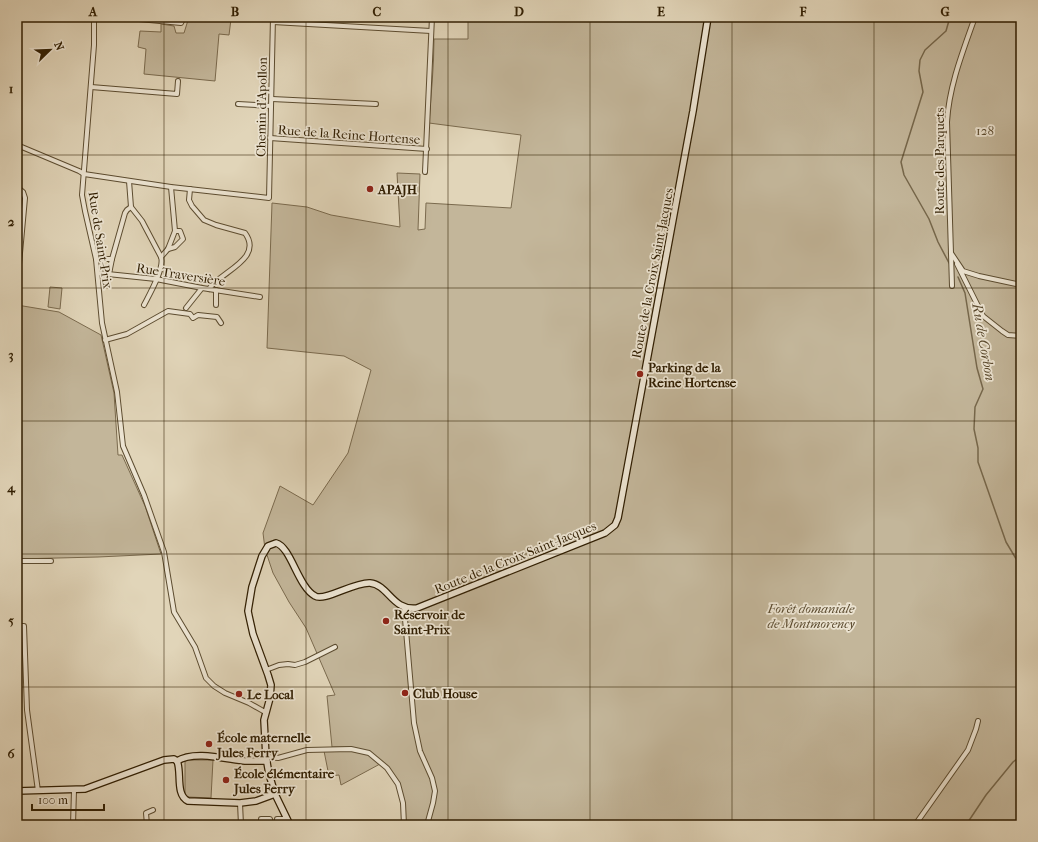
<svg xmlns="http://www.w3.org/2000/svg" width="1038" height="842" viewBox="0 0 1038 842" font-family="'IM FELL French Canon',serif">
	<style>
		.green { fill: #c3b69a; stroke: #7a6a4e }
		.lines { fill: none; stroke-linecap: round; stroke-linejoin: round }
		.stream { stroke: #76674b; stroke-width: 1.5 }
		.street-casing { stroke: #5c4c30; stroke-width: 6 }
		.secondary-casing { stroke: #301e02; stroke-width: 8 }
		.street { stroke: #ece4d2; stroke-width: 4 }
		.secondary { stroke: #ece4d2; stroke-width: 5.5 }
		.grid { fill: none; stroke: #301e02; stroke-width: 1; stroke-opacity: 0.55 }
		.poi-dot { fill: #8f2418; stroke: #ece4d2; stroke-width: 1.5 }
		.labels { text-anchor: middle; stroke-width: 3.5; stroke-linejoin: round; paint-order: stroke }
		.street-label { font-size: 13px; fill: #301e02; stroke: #ece4d2 }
		.park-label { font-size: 13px; font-style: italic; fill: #5c4c30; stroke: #ece4d2 }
		.poi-label { font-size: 13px; font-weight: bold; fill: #301e02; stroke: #ece4d2; text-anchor: start }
		.water-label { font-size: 14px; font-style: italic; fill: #59482c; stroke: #ece4d2 }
		.neatline { fill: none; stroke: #301e02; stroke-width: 1.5 }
		.grid-label { font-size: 13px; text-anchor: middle; font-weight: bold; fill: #301e02 }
	</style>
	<rect width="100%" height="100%" fill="#e1d5b9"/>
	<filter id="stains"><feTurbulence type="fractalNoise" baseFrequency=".005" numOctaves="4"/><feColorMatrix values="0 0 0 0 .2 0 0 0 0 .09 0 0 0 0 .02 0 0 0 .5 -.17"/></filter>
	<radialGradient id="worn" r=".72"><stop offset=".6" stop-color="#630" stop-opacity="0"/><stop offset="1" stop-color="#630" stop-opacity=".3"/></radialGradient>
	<g class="green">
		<path d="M 189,17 L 231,19 L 229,35 L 219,34 L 215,81 L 144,74 L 146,49 L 138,47 L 140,31 L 161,32 L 161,24 L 174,26 L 176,33 L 184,33 Z"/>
		<path d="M 468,17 L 1021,17 L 1021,825 L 404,825 L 403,803 L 398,785 L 377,757 L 351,747 L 332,747 L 327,696 L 335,695 L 306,628 L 289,602 L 273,573 L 265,549 L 263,533 L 280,486 L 313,505 L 348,453 L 371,370 L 344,356 L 267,348 L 272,203 L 307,207 L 331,215 L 400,227 L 397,173 L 420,174 L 418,230 L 425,229 L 426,203 L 511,208 L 521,135 L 429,123 C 431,95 434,67 434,39 L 468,39 Z"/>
		<path d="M 50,287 L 62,288 L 60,309 L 48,307 Z"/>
		<path d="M 17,305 L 59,312 L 101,335 L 114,393 L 118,455 L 122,455 L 145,506 L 161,554 L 98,557 L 17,559 Z"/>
		<path d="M 349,750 L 368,753 L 380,764 L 341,785 L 339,775 L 329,776 L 324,751 Z"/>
		<path d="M 188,760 L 213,760 L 211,798 L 188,797 L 185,794 L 185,761 Z"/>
	</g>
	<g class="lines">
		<g class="stream">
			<path d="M 949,263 L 938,242 L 929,219 L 904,175 L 901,162 L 923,92 L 919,71 L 920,60 L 925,50 L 946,31 L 950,17"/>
			<path d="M 958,277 L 965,293 L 977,368 L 983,389 L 975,407 L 974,429 L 978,448 L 978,462 L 1006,542 L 1021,567"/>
			<path d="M 1021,618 L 1017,626 L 1021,642"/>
			<path d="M 1021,649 L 1017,655 L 1021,671"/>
			<path d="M 966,825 L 986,795 L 1013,762 L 1018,758 L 1021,753"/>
		</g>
		<g class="street-casing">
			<g id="street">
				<path d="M 94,17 L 94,45 L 82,195 L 85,211 L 96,259 L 102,323 L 117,392 L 123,446 L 144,495 L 164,552 L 174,612 L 195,647 L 206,678 L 214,686 L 225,693 L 249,703 L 265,712"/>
				<path d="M 118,17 L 181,23 L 184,17"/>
				<path d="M 273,22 L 431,31"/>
				<path d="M 91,87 L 177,94 L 178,81"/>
				<path d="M 272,99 L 376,104"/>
				<path d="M 238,104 L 271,106"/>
				<path d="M 270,138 L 427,149"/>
				<path d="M 17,145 L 79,171 L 84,174 L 171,187 L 269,198 L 273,17"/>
				<path d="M 425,172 L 432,17"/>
				<path d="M 129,181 L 131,207 L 142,221 L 161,257"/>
				<path d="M 17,187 L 23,192 L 25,198 L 17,286"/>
				<path d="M 190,189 L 189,200 L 192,206 L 204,220 L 216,225 L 245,233 C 264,259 220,272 209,289"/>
				<path d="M 168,249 L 175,247 L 183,239 L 180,231 L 175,231"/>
				<path d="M 951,253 L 963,271 L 979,276 L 1021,285"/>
				<path d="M 96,259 L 112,259"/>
				<path d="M 957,264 L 983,316 L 1002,331 L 1008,335 L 1021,336"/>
				<path d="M 98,273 L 156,279 L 202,288 L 260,297"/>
				<path d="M 109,274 L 112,259 L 125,213 L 127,210 L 131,207"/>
				<path d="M 952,286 L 947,122 C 949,86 963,51 975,17"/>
				<path d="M 216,290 L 216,305"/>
				<path d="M 144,305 C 149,295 165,268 161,257 L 168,249 L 175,231 L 171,187"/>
				<path d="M 186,308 L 202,288"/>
				<path d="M 105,340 L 127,334 L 168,311 L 190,314 L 193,318 L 198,315 L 217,317 L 221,323"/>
				<path d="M 17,561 L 51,561"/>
				<path d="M 404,607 L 414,723 L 420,751 L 432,778 L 435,791 L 433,803 L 427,825"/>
				<path d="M 17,626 L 24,626 L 27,710 L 38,791"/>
				<path d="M 266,670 L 279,665 L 288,664 L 295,665 L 305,662 L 335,647"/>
				<path d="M 266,757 L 278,758 L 307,750 L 351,749 L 369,753 L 387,768 L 398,784 L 403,803 L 404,825"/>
				<path d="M 240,803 L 241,825"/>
				<path d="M 73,825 L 74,790"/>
				<path d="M 147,825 L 146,813 L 153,810"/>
				<path d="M 261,825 L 261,819 L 270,819 L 271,825"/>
				<path d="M 277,825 L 277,819 L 286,819 L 287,820"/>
				<path d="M 915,825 L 968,750 L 976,729 L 978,721"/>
			</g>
		</g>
		<g class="secondary-casing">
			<g id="secondary">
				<path d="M 177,761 C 182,772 175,795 188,801 L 240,803 L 256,801 L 275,794"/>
				<path d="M 177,761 C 194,750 226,759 245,761 C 252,761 260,761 267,761"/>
				<path d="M 17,791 L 85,789 L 164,760 L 174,759 L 177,761"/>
				<path d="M 290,825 L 275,794 L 269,774 L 266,757 L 264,720 L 270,698 L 271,685 L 268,675 L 253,634 L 249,616 L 248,611 L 252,587 L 262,556 L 268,546 L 276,543 C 291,547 298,587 315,596 C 324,602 354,582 370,583 C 389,585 392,611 417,608 L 605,533 L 615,525 L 618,518 L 693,111 L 708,17"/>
			</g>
		</g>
		<use href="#street" class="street"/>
		<use href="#secondary" class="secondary"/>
	</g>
	<path class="grid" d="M 164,17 L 164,825M 306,17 L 306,825M 448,17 L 448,825M 590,17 L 590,825M 732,17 L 732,825M 874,17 L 874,825M 17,155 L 1021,155M 17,288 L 1021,288M 17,421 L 1021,421M 17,554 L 1021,554M 17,687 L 1021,687"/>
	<g class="poi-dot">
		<circle cx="370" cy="189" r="4"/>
		<circle cx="640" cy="374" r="4"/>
		<circle cx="386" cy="621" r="4"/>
		<circle cx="405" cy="693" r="4"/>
		<circle cx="239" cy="694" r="4"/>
		<circle cx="209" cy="744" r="4"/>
		<circle cx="226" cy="780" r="4"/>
	</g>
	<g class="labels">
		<g class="street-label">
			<text transform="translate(261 107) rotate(-89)" y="5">Chemin d'Apollon</text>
			<text transform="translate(349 134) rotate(4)" y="5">Rue de la Reine Hortense</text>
			<text transform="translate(939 161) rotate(-90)" y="5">Route des Parquets</text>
			<text transform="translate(101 240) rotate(81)" y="5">Rue de Saint-Prix</text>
			<text transform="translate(652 273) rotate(-79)" y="5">Route de la Croix Saint-Jacques</text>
			<text transform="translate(181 274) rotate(9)" y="5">Rue Traversière</text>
			<text transform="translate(515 557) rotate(-22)" y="5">Route de la Croix Saint-Jacques</text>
		</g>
		<g class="park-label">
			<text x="985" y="135">128</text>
			<text x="811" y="613">Forêt domaniale<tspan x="811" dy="15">de Montmorency</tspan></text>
		</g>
		<g class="poi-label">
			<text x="378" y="194">APAJH</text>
			<text x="648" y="372">Parking de la<tspan x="648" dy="15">Reine Hortense</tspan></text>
			<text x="394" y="619">Réservoir de<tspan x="394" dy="15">Saint-Prix</tspan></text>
			<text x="413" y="698">Club House</text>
			<text x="247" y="699">Le Local</text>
			<text x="217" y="742">École maternelle<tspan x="217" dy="15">Jules Ferry</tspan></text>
			<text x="234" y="778">École élémentaire<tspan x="234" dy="15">Jules Ferry</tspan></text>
		</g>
		<g class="water-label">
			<text transform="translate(984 342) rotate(80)" y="5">Ru de Corbon</text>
		</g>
	</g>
	<rect width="1038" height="842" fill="none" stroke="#e1d5b9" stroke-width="44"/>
	<g transform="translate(50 50) rotate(67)" stroke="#ece4d2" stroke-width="3" paint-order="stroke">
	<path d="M0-3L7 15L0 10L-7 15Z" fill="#301e02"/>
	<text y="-6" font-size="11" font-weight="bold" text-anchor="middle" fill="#301e02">N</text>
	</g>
	<path d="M32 804v6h72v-6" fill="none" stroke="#301e02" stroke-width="2"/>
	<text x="38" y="804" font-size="12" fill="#301e02" stroke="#ece4d2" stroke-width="3" paint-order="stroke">100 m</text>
	<rect x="22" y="22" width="994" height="798" class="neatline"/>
	<g class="grid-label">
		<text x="93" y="16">A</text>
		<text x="235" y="16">B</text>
		<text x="377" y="16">C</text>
		<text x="519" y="16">D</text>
		<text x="661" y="16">E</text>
		<text x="803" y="16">F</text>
		<text x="945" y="16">G</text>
		<text x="11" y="93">1</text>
		<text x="11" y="226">2</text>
		<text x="11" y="359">3</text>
		<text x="11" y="492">4</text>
		<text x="11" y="625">5</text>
		<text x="11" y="758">6</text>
	</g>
	<rect width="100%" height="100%" filter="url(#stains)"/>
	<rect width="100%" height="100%" fill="url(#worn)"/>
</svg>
